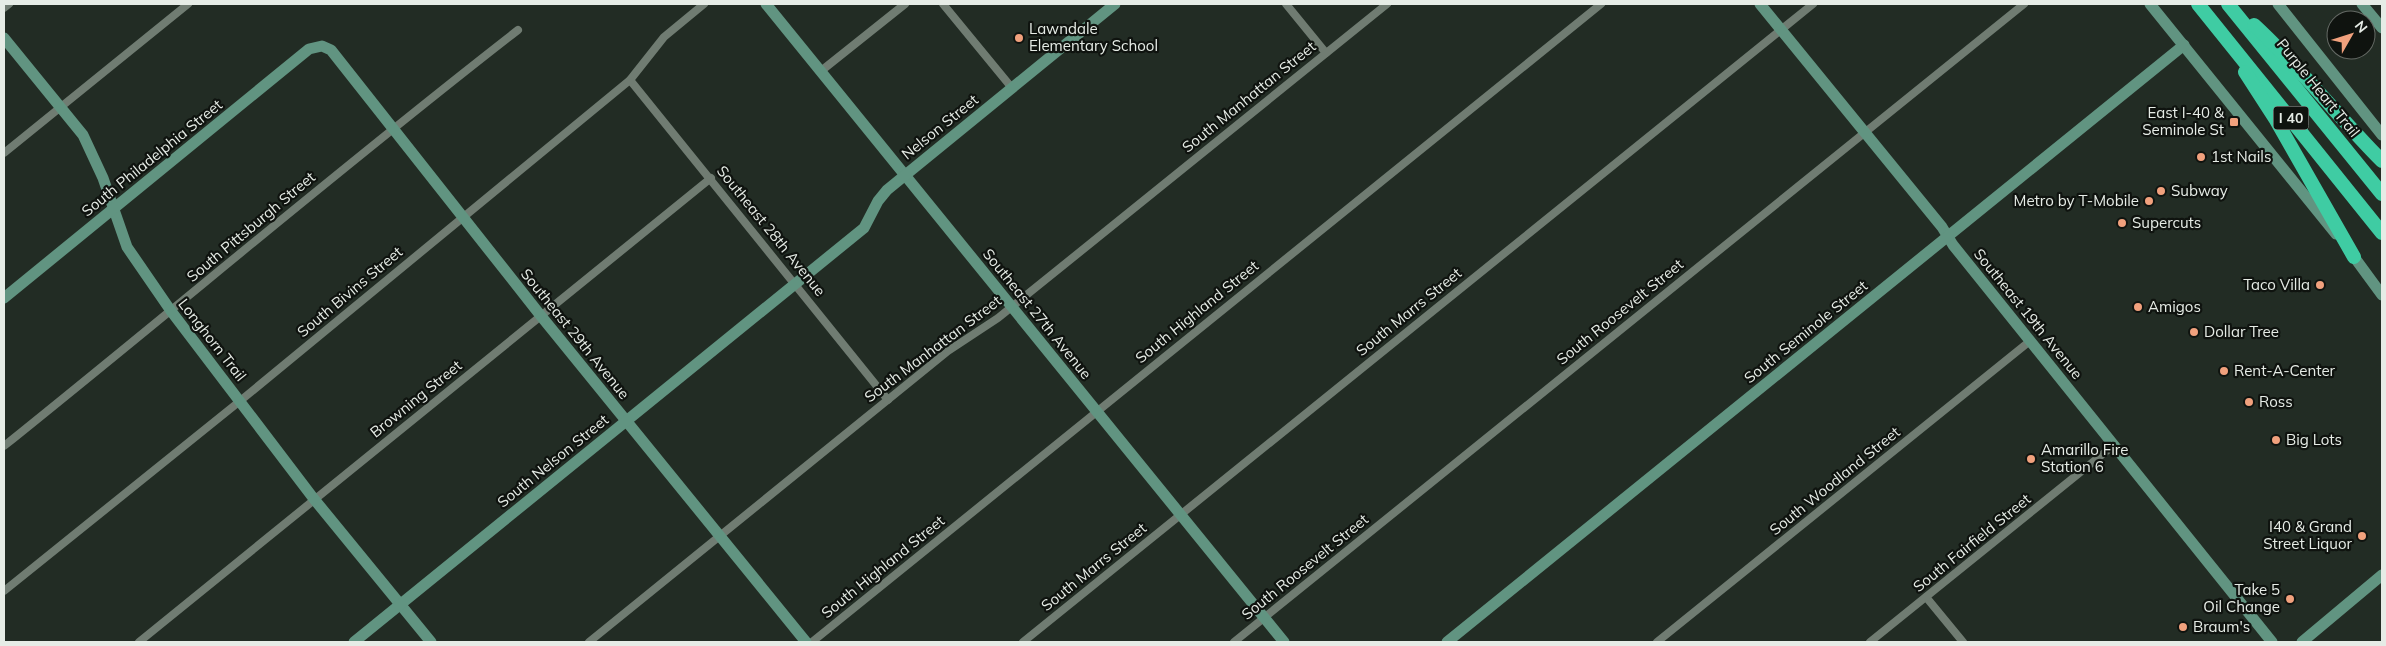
<svg xmlns="http://www.w3.org/2000/svg" width="2386" height="646" viewBox="0 0 2386 646" font-family="Mulish,sans-serif">
	<style>
		.lines { fill: none; stroke-linecap: round; stroke-linejoin: round }
		.street { stroke: #707c72; stroke-width: 8 }
		.secondary { stroke: #619481; stroke-width: 11 }
		.highway { stroke: #3fcca3; stroke-width: 14 }
		.poi-dot { fill: #f1a17d; stroke: #0f130f; stroke-width: 2 }
		.labels { text-anchor: middle; stroke-width: 4.5; stroke-linejoin: round; paint-order: stroke }
		.shield { fill: #0f130f; stroke: #a6aba6; stroke-width: 1 }
		.shield-label { font-size: 14px; font-weight: bold; fill: #e6ece6 }
		.poi-label { font-size: 15px; fill: #e6ece6; stroke: #0f130f; text-anchor: start }
		.street-label { font-size: 15px; fill: #e6ece6; stroke: #0f130f }
	</style>
	<rect width="100%" height="100%" fill="#222c24"/>
	<g class="lines">
		<g class="street">
			<path d="M 943,4 L 1012,88"/>
			<path d="M 1286,4 L 1326,53"/>
			<path d="M 4,8 L 9,4"/>
			<path d="M 821,71 L 905,4"/>
			<path d="M 630,80 L 888,400"/>
			<path d="M 4,153 L 188,4"/>
			<path d="M 4,446 C 176,308 344,165 518,30"/>
			<path d="M 4,591 L 240,401 L 630,80 L 664,37 L 704,4"/>
			<path d="M 1926,597 L 1963,642"/>
			<path d="M 139,642 L 711,178"/>
			<path d="M 589,642 L 948,351 L 998,318 L 1387,4"/>
			<path d="M 812,642 L 1601,4"/>
			<path d="M 1023,642 L 1813,4"/>
			<path d="M 1234,642 L 2024,4"/>
			<path d="M 1657,642 L 2030,341"/>
			<path d="M 1870,642 L 2114,445"/>
		</g>
		<g class="secondary">
			<path d="M 766,4 L 1284,642"/>
			<path d="M 1760,4 L 1942,227 L 1953,245 L 2272,642"/>
			<path d="M 2150,4 L 2336,234"/>
			<path d="M 2278,4 L 2382,135"/>
			<path d="M 2362,4 L 2382,28"/>
			<path d="M 4,38 L 83,135 L 103,178 L 127,247 L 171,311 L 314,499 L 431,642"/>
			<path d="M 2349,250 L 2382,295"/>
			<path d="M 4,298 L 309,49 L 322,46 L 331,50 L 541,316 L 806,642"/>
			<path d="M 354,642 L 864,228 L 878,201 L 887,190 L 1115,4"/>
			<path d="M 1447,642 L 2184,45"/>
			<path d="M 2302,642 L 2382,575"/>
		</g>
		<g class="highway">
			<path d="M 2198,4 L 2382,233"/>
			<path d="M 2228,4 L 2382,194"/>
			<path d="M 2254,25 C 2300,67 2338,117 2382,161"/>
			<path d="M 2245,72 L 2276,120 L 2354,257"/>
		</g>
	</g>
	<g class="poi-dot">
		<circle cx="1019" cy="38" r="5"/>
		<rect x="2229" y="117" width="10" height="10" rx="2.5"/>
		<circle cx="2201" cy="157" r="5"/>
		<circle cx="2161" cy="191" r="5"/>
		<circle cx="2149" cy="201" r="5"/>
		<circle cx="2122" cy="223" r="5"/>
		<circle cx="2320" cy="285" r="5"/>
		<circle cx="2138" cy="307" r="5"/>
		<circle cx="2194" cy="332" r="5"/>
		<circle cx="2224" cy="371" r="5"/>
		<circle cx="2249" cy="402" r="5"/>
		<circle cx="2276" cy="440" r="5"/>
		<circle cx="2031" cy="459" r="5"/>
		<circle cx="2362" cy="536" r="5"/>
		<circle cx="2290" cy="599" r="5"/>
		<circle cx="2183" cy="627" r="5"/>
	</g>
	<g class="labels">
		<rect class="shield" x="2273.5" y="106.5" width="35" height="23" rx="4"/>
		<g class="shield-label">
			<text x="2291" y="123">I 40</text>
		</g>
		<g class="poi-label">
			<text x="1029" y="34">Lawndale<tspan x="1029" dy="17">Elementary School</tspan></text>
			<text x="2224" y="118" text-anchor="end">East I-40 &amp;<tspan x="2224" dy="17">Seminole St</tspan></text>
			<text x="2211" y="162">1st Nails</text>
			<text x="2171" y="196">Subway</text>
			<text x="2139" y="206" text-anchor="end">Metro by T-Mobile</text>
			<text x="2132" y="228">Supercuts</text>
			<text x="2310" y="290" text-anchor="end">Taco Villa</text>
			<text x="2148" y="312">Amigos</text>
			<text x="2204" y="337">Dollar Tree</text>
			<text x="2234" y="376">Rent-A-Center</text>
			<text x="2259" y="407">Ross</text>
			<text x="2286" y="445">Big Lots</text>
			<text x="2041" y="455">Amarillo Fire<tspan x="2041" dy="17">Station 6</tspan></text>
			<text x="2352" y="532" text-anchor="end">I40 &amp; Grand<tspan x="2352" dy="17">Street Liquor</tspan></text>
			<text x="2280" y="595" text-anchor="end">Take 5<tspan x="2280" dy="17">Oil Change</tspan></text>
			<text x="2193" y="632">Braum's</text>
		</g>
		<g class="street-label">
			<text transform="translate(2318 88) rotate(51)" y="5">Purple Heart Trail</text>
			<text transform="translate(1249 97) rotate(-39)" y="5">South Manhattan Street</text>
			<text transform="translate(940 127) rotate(-39)" y="5">Nelson Street</text>
			<text transform="translate(152 158) rotate(-39)" y="5">South Philadelphia Street</text>
			<text transform="translate(251 227) rotate(-40)" y="5">South Pittsburgh Street</text>
			<text transform="translate(771 231) rotate(51)" y="5">Southeast 28th Avenue</text>
			<text transform="translate(350 292) rotate(-40)" y="5">South Bivins Street</text>
			<text transform="translate(1197 312) rotate(-39)" y="5">South Highland Street</text>
			<text transform="translate(1409 312) rotate(-39)" y="5">South Marrs Street</text>
			<text transform="translate(1620 312) rotate(-39)" y="5">South Roosevelt Street</text>
			<text transform="translate(1037 314) rotate(51)" y="5">Southeast 27th Avenue</text>
			<text transform="translate(2028 314) rotate(51)" y="5">Southeast 19th Avenue</text>
			<text transform="translate(1806 332) rotate(-39)" y="5">South Seminole Street</text>
			<text transform="translate(575 334) rotate(51)" y="5">Southeast 29th Avenue</text>
			<text transform="translate(212 340) rotate(52)" y="5">Longhorn Trail</text>
			<text transform="translate(933 349) rotate(-37)" y="5">South Manhattan Street</text>
			<text transform="translate(416 399) rotate(-39)" y="5">Browning Street</text>
			<text transform="translate(553 461) rotate(-39)" y="5">South Nelson Street</text>
			<text transform="translate(1835 481) rotate(-39)" y="5">South Woodland Street</text>
			<text transform="translate(1972 543) rotate(-39)" y="5">South Fairfield Street</text>
			<text transform="translate(883 567) rotate(-39)" y="5">South Highland Street</text>
			<text transform="translate(1094 567) rotate(-39)" y="5">South Marrs Street</text>
			<text transform="translate(1305 567) rotate(-39)" y="5">South Roosevelt Street</text>
		</g>
	</g>
	<rect width="2386" height="646" fill="none" stroke="#e6ece6" stroke-width="10"/>
	<g transform="translate(2351 35) rotate(51)"><circle r="24" fill="#0f130f" stroke="#656a65"/>
	<path d="M0-4L9 19L0 12L-9 19Z" fill="#f1a17d"/>
	<text y="-8" font-size="14" font-weight="bold" text-anchor="middle" fill="#e6ece6">N</text>
	</g>
</svg>
